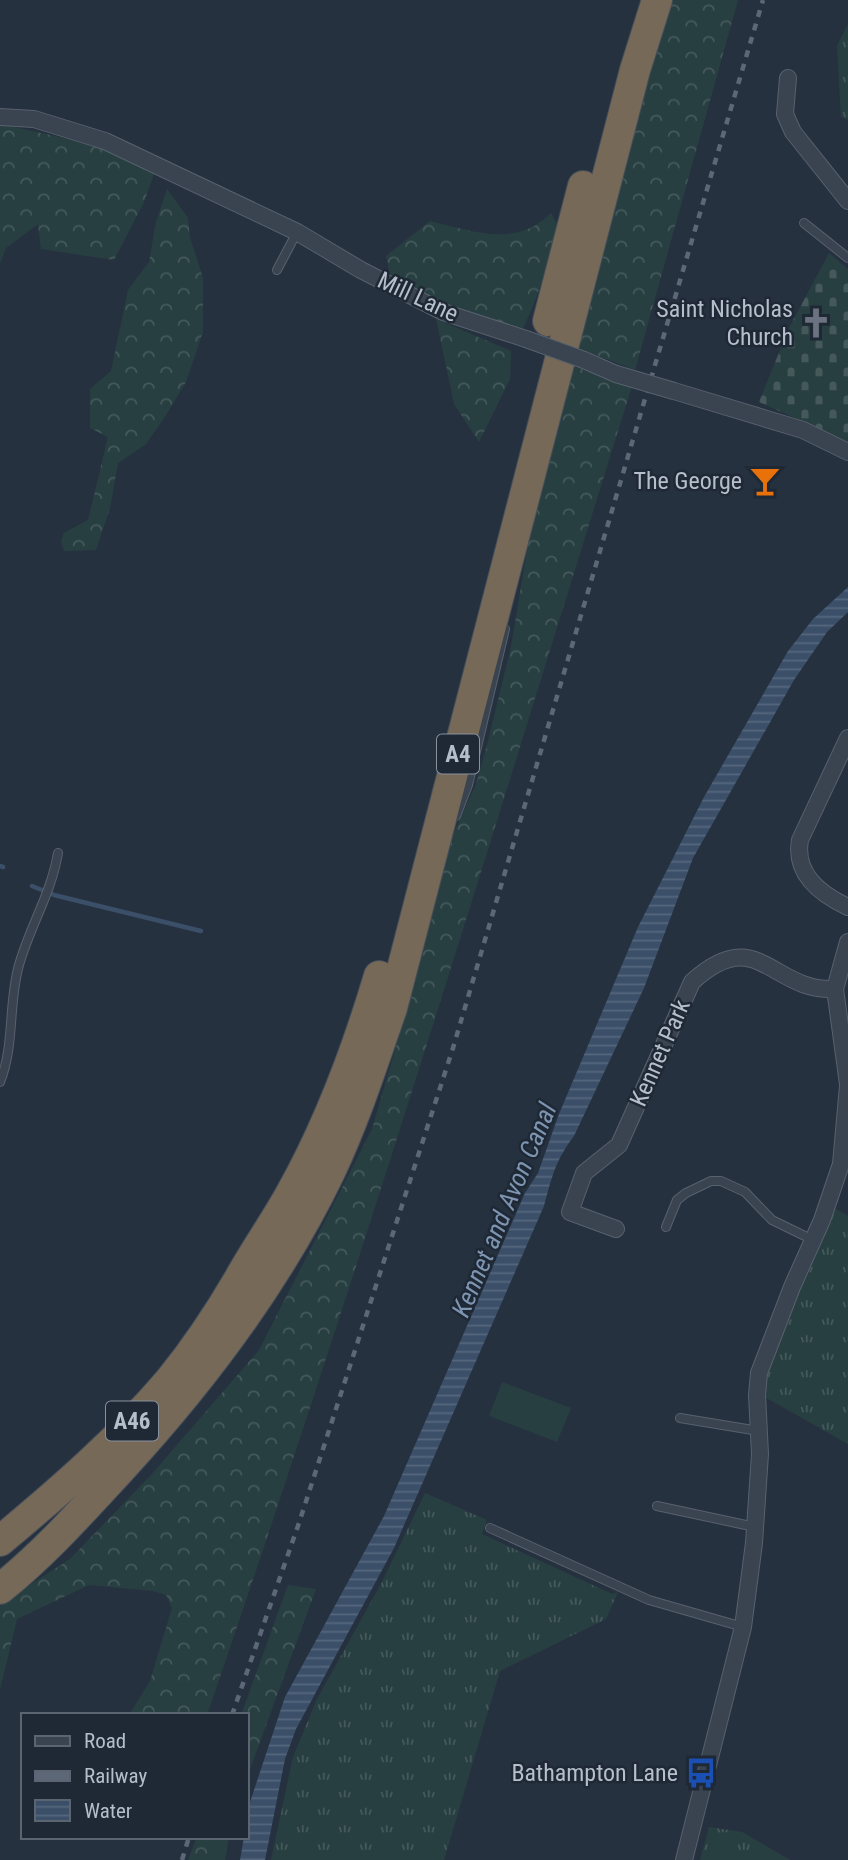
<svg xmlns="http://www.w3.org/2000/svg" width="848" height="1860" viewBox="0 0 848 1860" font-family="'Roboto Condensed',sans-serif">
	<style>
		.grass { fill: url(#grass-tufts) }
		.forest { fill: url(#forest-crowns) }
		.cemetery { fill: url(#cemetery-stones) }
		.pitch { fill: #283f41 }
		.water { fill: url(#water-rules) }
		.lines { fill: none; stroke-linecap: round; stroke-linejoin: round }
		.stream { stroke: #3b4f69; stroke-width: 4.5 }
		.lane-casing { stroke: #58616e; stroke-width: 10 }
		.street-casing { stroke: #58616e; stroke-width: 18 }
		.highway-casing { stroke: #454e5b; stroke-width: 32 }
		.lane { stroke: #3a4350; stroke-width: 8 }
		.street { stroke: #3a4350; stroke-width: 16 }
		.highway { stroke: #766957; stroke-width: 30 }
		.rail { stroke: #5c6777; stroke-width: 4.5; stroke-dasharray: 7 7; stroke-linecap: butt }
		.street-bridge-casing { stroke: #58616e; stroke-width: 18; stroke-linecap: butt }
		.street-bridge { stroke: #3a4350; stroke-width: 16 }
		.labels { text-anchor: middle; stroke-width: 5; stroke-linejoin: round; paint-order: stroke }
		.shield { fill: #1f2835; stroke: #89919e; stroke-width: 2 }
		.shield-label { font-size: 23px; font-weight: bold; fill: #b6becb }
		.street-label { font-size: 24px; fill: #b6becb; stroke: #1f2835 }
		.poi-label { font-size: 24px; fill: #b6becb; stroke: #1f2835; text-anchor: end }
		.water-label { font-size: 26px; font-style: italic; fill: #7e95b2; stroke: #1f2835 }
	</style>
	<defs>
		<pattern id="grass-tufts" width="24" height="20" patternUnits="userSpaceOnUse" patternTransform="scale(1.75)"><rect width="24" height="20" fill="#283f41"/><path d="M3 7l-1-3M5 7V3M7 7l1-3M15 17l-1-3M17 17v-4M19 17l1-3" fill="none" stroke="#45595b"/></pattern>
		<pattern id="forest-crowns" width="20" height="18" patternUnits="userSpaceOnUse" patternTransform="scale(1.75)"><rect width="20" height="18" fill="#283f41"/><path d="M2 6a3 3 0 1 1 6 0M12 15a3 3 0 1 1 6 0" fill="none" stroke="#45595b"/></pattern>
		<pattern id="cemetery-stones" width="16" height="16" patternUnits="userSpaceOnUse" patternTransform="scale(1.75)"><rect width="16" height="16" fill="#283f41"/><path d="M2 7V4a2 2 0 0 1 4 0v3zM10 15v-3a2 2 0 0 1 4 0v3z" fill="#45595b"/></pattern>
		<pattern id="water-rules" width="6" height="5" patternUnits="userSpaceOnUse" patternTransform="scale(1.75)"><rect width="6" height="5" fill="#3b4f69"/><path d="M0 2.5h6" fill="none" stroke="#55677d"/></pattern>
	</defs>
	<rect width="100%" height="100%" fill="#263140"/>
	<g class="grass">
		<path d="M 848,24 L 848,120 L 841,117 L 837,46 Z"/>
		<path d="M 833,1207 L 848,1216 L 848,1444 L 763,1396 L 768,1364 Z"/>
		<path d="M 425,1493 L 487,1520 L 482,1534 L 612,1594 L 618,1592 L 606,1619 L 500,1671 L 444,1860 L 271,1860 L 293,1757 L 317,1699 L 381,1584 Z"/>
		<path d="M 709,1827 L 742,1832 L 790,1860 L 700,1860 Z"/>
	</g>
	<g class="forest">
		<path d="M 670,0 L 738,0 L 635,370 L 575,347 L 631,131 Z"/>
		<path d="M 0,124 L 101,146 L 155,171 L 144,202 L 114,260 L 41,249 L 38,224 L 6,248 L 0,263 Z"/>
		<path d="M 167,189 L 188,218 L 190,238 L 203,278 L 203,332 L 186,382 L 166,415 L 146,444 L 118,463 L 110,508 L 96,550 L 64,551 L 61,541 L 64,533 L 88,520 L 108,437 L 90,428 L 90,389 L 111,371 L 128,290 L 149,262 L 156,222 Z"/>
		<path d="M 551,213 L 557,224 C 548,262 539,298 521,332 L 441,306 L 390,275 L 386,256 L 430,221 C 473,231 516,249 551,213 Z"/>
		<path d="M 436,319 L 511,351 L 510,379 L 479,442 L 454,404 Z"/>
		<path d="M 566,364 L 632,386 C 494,830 358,1275 207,1715 L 129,1715 L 150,1681 L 172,1608 L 166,1595 L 153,1591 L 89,1585 L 17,1619 L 0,1690 L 0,1604 L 70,1559 L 151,1475 L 259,1350 L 372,1129 L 411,995 L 448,846 L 476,784 L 486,749 L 511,647 L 545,441 Z"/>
		<path d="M 288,1585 L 316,1589 L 247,1777 L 247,1715 L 241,1715 Z"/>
		<path d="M 197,1837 L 229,1837 L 225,1860 L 188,1860 Z"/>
	</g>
	<path class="cemetery" d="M 829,253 L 848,269 L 848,442 L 759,402 L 789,328 Z"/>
	<path class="pitch" d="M 502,1382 L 571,1408 L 557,1442 L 489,1416 Z"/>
	<path class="water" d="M 848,587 L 848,612 L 827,632 L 794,680 L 693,858 L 644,988 L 574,1136 C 555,1161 552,1177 544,1206 L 394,1548 L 296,1729 L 285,1759 L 265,1860 L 240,1860 L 244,1837 L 247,1837 L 249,1805 L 285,1697 L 384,1516 L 525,1193 L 538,1173 L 559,1114 L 638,927 L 704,797 L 788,651 L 813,619 Z"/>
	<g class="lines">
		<g class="stream">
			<path d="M 0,866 L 3,867"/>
			<path d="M 32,886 L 54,895 L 201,931"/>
		</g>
		<g class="lane-casing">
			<g id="lane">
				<path d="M 804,223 L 848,258"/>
				<path d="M 277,270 L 297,232"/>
				<path d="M 456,816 L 468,785 L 505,629"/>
				<path d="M 0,1082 C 15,1045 8,1003 19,965 C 30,926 51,894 58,853"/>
				<path d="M 666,1227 L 677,1200 L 686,1193 L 711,1181 L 721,1181 L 745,1192 L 772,1220 L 813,1240"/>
				<path d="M 680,1418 L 759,1431"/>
				<path d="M 657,1506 L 755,1527"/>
				<path d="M 490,1528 L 649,1600 L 743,1627"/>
			</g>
		</g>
		<g class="street-casing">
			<g id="street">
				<path d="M 788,78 L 785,114 L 793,132 L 848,201"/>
				<path d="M 0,117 L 34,119 L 105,141 L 297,232 L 361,270 L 443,312 L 526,339"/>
				<path d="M 584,360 L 616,374"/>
				<path d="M 674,391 L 803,430 L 848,452"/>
				<path d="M 848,738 L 800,840 C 794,874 820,894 848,907"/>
				<path d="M 848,942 L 835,989 L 848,1084"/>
				<path d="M 616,1229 L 570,1212 L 584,1173 L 619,1145 L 692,982 C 758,922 771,992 835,989"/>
				<path d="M 684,1860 L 743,1627 L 754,1543 L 760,1454 L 757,1395 L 759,1373 L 792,1287 L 822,1220 L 841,1164 L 848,1086"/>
			</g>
		</g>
		<g class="highway-casing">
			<g id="highway">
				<path d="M 548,321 L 583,186"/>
				<path d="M 0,1541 C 60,1491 119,1440 170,1380 C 196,1348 218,1315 239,1279 C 255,1250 275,1222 291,1193 C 329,1125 357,1050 379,976"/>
				<path d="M 0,1589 C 44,1554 82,1511 120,1470 C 203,1380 277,1282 330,1172 C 355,1119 373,1063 392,1008 L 635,70 L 657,0"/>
			</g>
		</g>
		<use href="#lane" class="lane"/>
		<use href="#street" class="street"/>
		<use href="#highway" class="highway"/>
		<g class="rail">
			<path d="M 232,1715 L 299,1523 L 453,1048 L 763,0"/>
			<path d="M 182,1860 L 189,1837"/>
		</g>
		<g class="street-bridge-casing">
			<g id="street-bridge">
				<path d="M 526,339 L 584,360"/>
				<path d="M 616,374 L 674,391"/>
			</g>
		</g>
		<use href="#street-bridge" class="street-bridge"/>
	</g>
	<defs>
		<g id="church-bare" transform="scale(2.415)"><path d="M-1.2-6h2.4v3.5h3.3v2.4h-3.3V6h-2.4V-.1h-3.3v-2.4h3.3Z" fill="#6b7280" stroke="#1f2835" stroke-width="2.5" paint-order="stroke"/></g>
		<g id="bar-bare" transform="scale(2.415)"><path d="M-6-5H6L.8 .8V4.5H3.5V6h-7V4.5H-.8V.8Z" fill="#e8710a" stroke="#1f2835" stroke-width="2.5" paint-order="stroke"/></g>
		<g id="bus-bare" transform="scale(2.415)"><path d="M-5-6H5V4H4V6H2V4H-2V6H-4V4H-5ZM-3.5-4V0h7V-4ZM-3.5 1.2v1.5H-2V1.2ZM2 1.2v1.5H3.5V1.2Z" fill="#1a4fb4" stroke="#1f2835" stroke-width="2.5" paint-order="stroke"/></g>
	</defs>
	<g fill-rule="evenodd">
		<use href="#church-bare" x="816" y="323"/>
		<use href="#bar-bare" x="765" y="481"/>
		<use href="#bus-bare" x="701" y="1773"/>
	</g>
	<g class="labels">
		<g class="shield">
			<rect x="437" y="734.5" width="42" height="39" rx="5"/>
			<rect x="106" y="1401.5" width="52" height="39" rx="5"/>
		</g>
		<g class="shield-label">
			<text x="458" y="762">A4</text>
			<text x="132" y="1429">A46</text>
		</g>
		<g class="street-label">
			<text transform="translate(418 297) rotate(25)" y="8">Mill Lane</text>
			<text transform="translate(660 1053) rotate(-66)" y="8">Kennet Park</text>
		</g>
		<g class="poi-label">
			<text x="793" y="317">Saint Nicholas<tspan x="793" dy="28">Church</tspan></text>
			<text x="742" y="489">The George</text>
			<text x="678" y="1781">Bathampton Lane</text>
		</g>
		<g class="water-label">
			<text transform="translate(504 1210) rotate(-67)" y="9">Kennet and Avon Canal</text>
		</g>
	</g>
	<rect x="21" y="1713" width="228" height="126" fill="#1f2835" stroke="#5b6471" stroke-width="2"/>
	<rect x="35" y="1736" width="35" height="10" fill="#3a4350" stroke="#5b6471" stroke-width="2"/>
	<text x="84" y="1748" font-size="21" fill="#b6becb">Road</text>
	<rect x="35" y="1771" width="35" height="10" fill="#5c6777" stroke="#5b6471" stroke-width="2"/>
	<text x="84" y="1783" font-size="21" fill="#b6becb">Railway</text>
	<rect x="35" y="1800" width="35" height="21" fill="url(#water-rules)" stroke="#5b6471" stroke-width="2"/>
	<text x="84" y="1818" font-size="21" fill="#b6becb">Water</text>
</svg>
